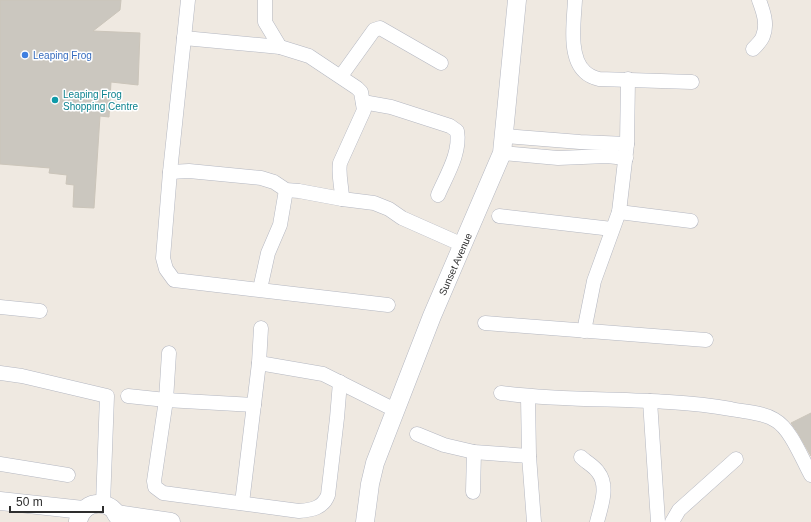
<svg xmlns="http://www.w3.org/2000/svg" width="811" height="522" viewBox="0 0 811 522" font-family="Arial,sans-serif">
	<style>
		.building { fill: #cbc7bf; stroke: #cbc5ba }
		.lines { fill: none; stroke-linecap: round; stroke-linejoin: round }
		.minor-casing { stroke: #b4b7c1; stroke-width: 15 }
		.tertiary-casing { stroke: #b4b7c1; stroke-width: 19 }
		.minor { stroke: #fff; stroke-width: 14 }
		.tertiary { stroke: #fff; stroke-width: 18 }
		.shop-dot { fill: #3f7fe0; stroke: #fff; stroke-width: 1.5 }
		.culture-dot { fill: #0f9aa8; stroke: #fff; stroke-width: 1.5 }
		.labels { text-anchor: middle; stroke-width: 3; stroke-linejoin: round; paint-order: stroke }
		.shop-label { font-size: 10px; fill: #366cbe; stroke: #fff; text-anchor: start }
		.culture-label { font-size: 10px; fill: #0d838f; stroke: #fff; text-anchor: start }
		.street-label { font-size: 10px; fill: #2e2e2e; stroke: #fff }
	</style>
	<rect width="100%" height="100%" fill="#efe9e1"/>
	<g class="building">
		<path d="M 0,0 L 121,0 L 120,10 L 93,31 L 140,33 L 138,85 L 111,82 L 109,117 L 100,116 L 94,208 L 73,207 L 74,185 L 66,184 L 67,175 L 49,173 L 50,168 L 0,164 Z"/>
		<path d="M 811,413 L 811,456 L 798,433 L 791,423 Z"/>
	</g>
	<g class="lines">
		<g class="minor-casing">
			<g id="minor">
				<path d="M 188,0 L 170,172 L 163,258 L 166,269 L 174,280 L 388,305"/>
				<path d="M 265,0 L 265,22 L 280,47"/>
				<path d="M 575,0 C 574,21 568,57 585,72 C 589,76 595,78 599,79 L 692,82"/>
				<path d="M 184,38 L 280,47 L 309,56 L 357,88 L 361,92 L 364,110 L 340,163 C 338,175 342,187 342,199"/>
				<path d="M 753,49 C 757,45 762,40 763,36 C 768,24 763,11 759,0"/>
				<path d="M 341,76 L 374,30 L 380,28 L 441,63"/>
				<path d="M 363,102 L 391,107 L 450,126 L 457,131 C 461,153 446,176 438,195"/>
				<path d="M 504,136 L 580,142 L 627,144"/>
				<path d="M 502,153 L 558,158 L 607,156 L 626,158"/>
				<path d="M 170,172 L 189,171 L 261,178 L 274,182 L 286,190 L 299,191 L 342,199 L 374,203 L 389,209 L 402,218 L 463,245"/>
				<path d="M 619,212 L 691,221"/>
				<path d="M 499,216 L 612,229"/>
				<path d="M 260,289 L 268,253 L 280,225 L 286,190"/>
				<path d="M 0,307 L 40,311"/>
				<path d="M 485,323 L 706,340"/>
				<path d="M 584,331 L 594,281 L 619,212 L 627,144 L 628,79"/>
				<path d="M 169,353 L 166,400 L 154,481 L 155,487 L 163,493 L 299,511 C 312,510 323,508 328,495 L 337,418 L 340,382"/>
				<path d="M 259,363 L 323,374 L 395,410"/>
				<path d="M 0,373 L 22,376 L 107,396 L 103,504"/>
				<path d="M 501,393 C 578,403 655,396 731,409 C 745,412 762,412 775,420 C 791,429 802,459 811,475"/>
				<path d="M 128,396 L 166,400 L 254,405"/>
				<path d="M 528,397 L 529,456 L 534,522"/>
				<path d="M 650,401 L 658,522"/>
				<path d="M 417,434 L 444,445 L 474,452 L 529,456"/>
				<path d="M 581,457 C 586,462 594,466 598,472 C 609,486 601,506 597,522"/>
				<path d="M 0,464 L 68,475"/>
				<path d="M 473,492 L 474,452"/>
				<path d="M 242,503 L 259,363 L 261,328"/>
				<path d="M 672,522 L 679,510 L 736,459"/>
			</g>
		</g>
		<g class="tertiary-casing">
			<g id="tertiary">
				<path d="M 0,501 L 83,510"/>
				<path d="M 116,514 L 171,522"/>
				<path d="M 78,521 C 84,498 114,498 120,522"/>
				<path d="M 365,522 L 370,484 L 375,463 L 432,316 L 502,153 L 517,0"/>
			</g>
		</g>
		<use href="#minor" class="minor"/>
		<use href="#tertiary" class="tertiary"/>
	</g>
	<circle class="shop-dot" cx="25" cy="55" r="4"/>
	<circle class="culture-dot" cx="55" cy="100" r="4"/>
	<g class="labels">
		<g class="shop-label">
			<text x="33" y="59">Leaping Frog</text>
		</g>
		<g class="culture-label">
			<text x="63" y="98">Leaping Frog<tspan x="63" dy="12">Shopping Centre</tspan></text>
		</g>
		<g class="street-label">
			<text transform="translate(455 264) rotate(-66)" y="4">Sunset Avenue</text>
		</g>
	</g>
	<path d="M10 506v6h93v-6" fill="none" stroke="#2e2e2e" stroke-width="2"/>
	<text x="16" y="506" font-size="12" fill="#2e2e2e" stroke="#ffffff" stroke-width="3" paint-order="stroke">50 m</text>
</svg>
